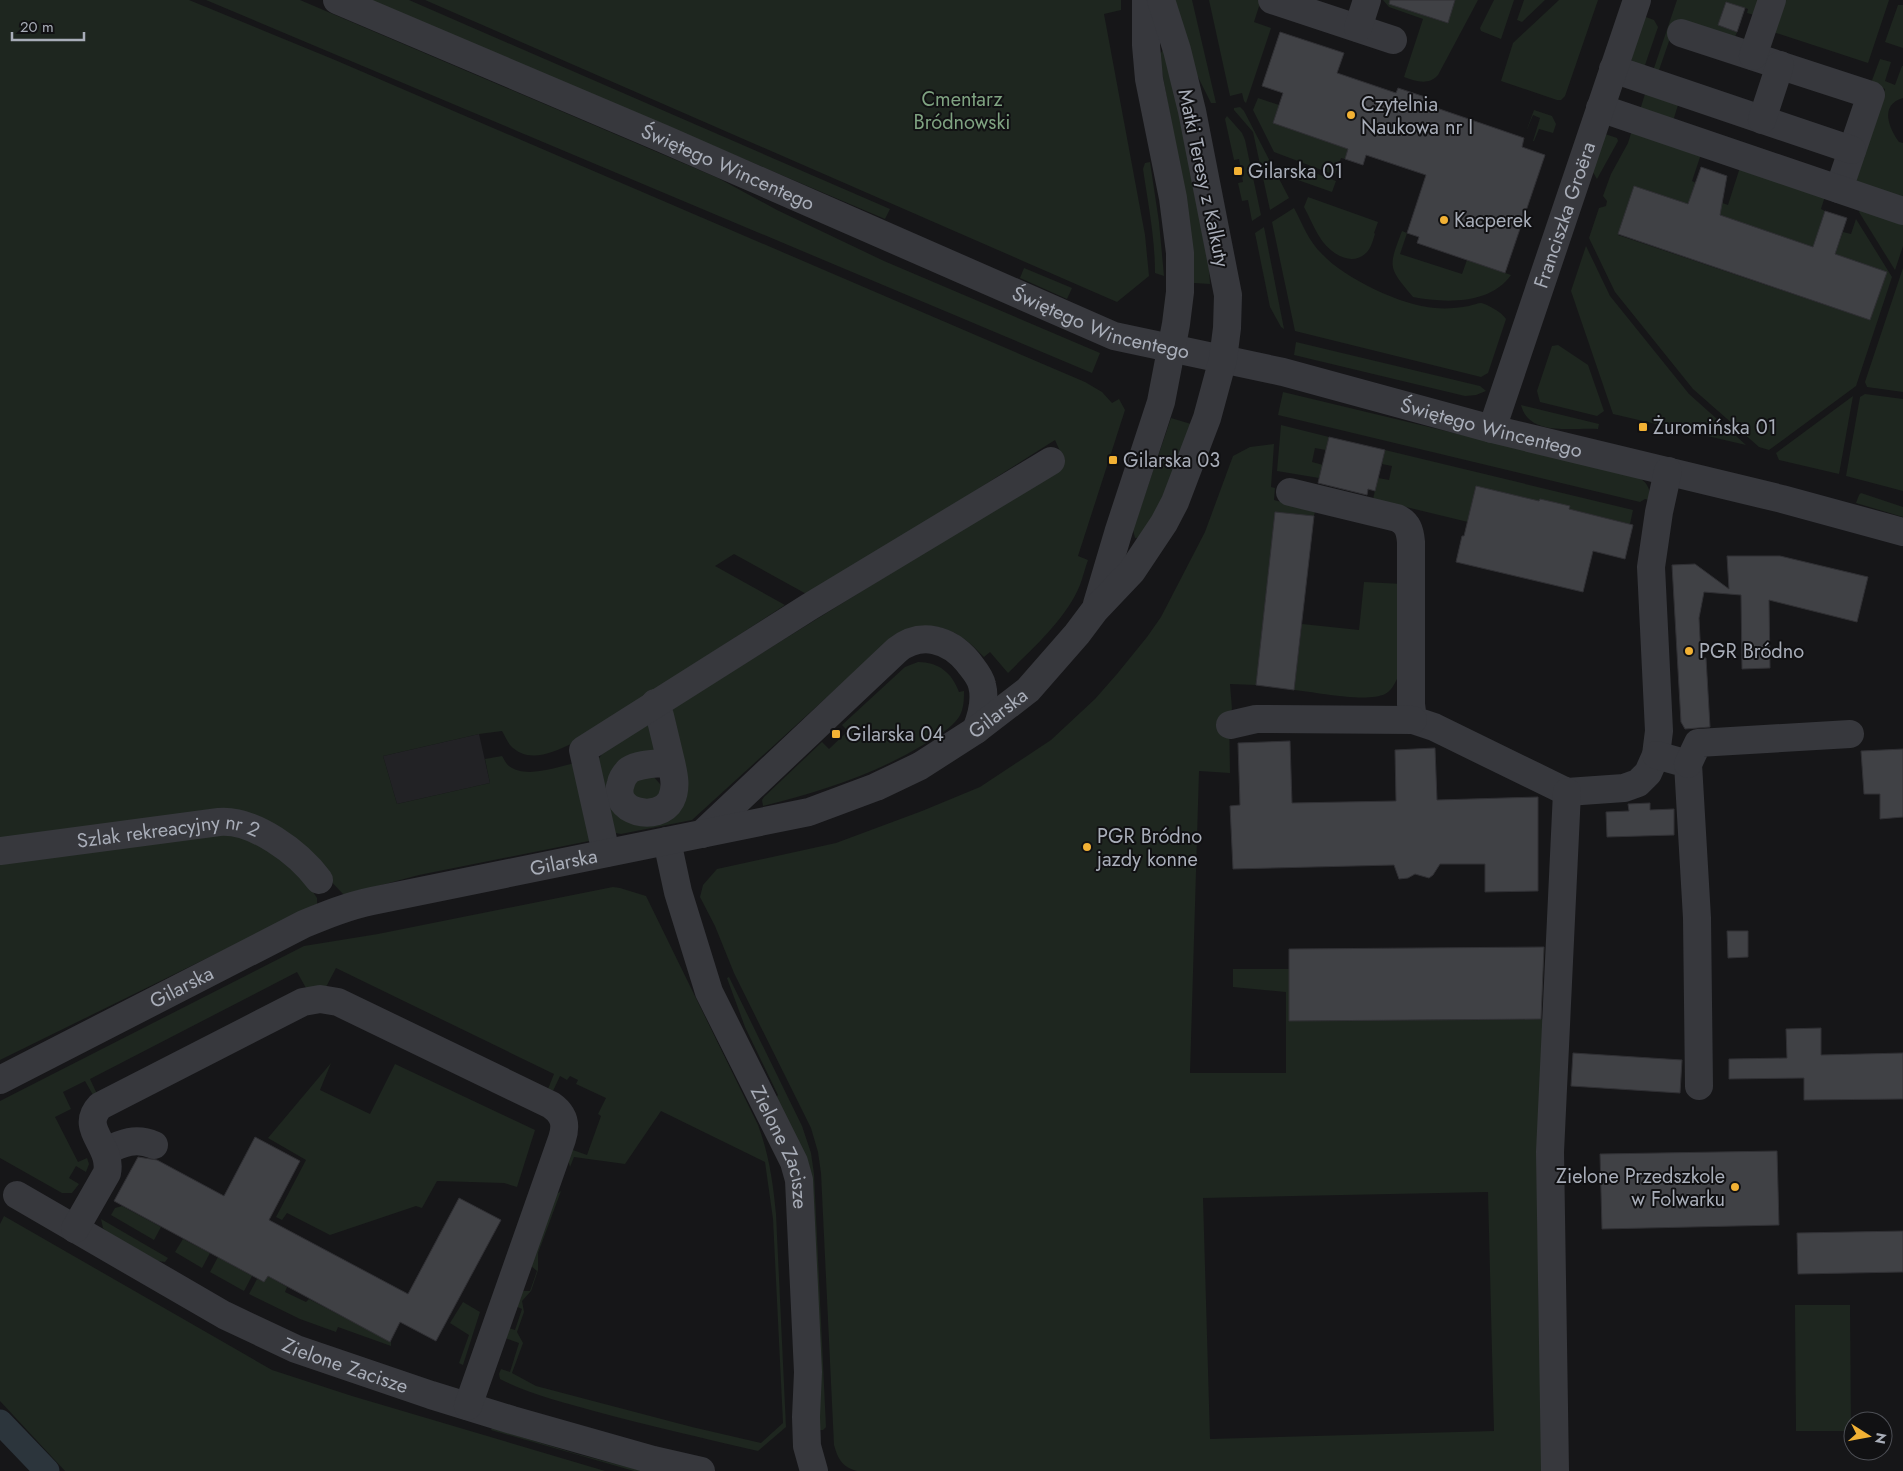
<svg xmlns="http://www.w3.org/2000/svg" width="1903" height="1471" viewBox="0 0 1903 1471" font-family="Jost,sans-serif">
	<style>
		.built { fill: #222225 }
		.green { fill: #1e261f; fill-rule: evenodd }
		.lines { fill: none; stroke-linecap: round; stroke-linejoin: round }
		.canal { stroke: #2c353c; stroke-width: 25 }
		.building { fill: #404145; stroke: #303034 }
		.minor { stroke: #37383d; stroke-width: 28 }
		.poi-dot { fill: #f2b134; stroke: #111113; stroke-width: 2 }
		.labels { text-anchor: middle; stroke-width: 4; stroke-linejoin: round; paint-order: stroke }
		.park-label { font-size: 20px; fill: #7fa381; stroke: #111113 }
		.poi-label { font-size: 20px; fill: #a8adb8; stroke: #111113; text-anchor: start }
		.street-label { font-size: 20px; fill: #a8adb8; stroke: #111113 }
	</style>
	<rect width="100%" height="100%" fill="#161618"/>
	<path class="built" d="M 479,734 L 490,783 L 397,804 L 383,756 Z"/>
	<g class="green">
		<path d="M 0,0 L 189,0 L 335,60 L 1085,382 L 1102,392 L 1112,403 L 1119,399 L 1125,410 L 1078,556 L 1088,560 C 1085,568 1083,577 1080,585 C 1066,619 1034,647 1008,673 L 990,652 L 984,657 C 959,630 933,616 896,634 L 692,820 L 621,834 L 615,833 L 597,761 L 602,754 L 654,720 L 660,749 L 612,781 L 665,817 L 667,712 L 949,537 L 1064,460 L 1055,440 L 810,596 L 734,554 L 715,566 L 785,605 L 571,744 C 552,753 527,764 510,745 C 507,741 505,736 502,731 L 479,734 L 383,756 L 397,804 L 490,783 L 485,759 L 502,756 C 504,759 506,764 509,766 C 526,779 556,767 575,763 L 594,840 L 419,875 L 344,895 L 300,849 L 251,822 L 0,845 Z"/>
		<path d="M 206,0 L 300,0 L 718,178 L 777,210 L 884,261 L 1100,353 L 1092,373 Z"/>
		<path d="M 370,0 L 409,0 L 890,209 L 885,219 Z"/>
		<path d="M 425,0 L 1121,0 L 1121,10 L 1104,14 L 1145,235 L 1149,276 L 1117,302 Z"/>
		<path d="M 1174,0 L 1192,0 L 1216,103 L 1211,103 L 1192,65 Z"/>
		<path d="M 1209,0 L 1261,0 L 1254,22 L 1271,28 L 1246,103 L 1244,101 L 1242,93 L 1230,96 Z"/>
		<path d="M 1383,0 L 1389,0 L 1405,5 L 1404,9 L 1447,23 L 1455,0 L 1478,0 L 1438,75 C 1428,86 1416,81 1404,77 L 1423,19 L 1389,7 Z"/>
		<path d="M 1494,0 L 1514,0 L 1501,39 L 1481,31 L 1480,28 Z"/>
		<path d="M 1524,0 L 1545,0 L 1522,22 L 1517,20 Z"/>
		<path d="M 1559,0 L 1598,0 L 1565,96 L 1561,100 L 1557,100 L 1501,81 L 1513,43 Z"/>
		<path d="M 1677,0 L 1766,0 L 1758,16 L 1747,13 L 1748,9 L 1726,2 L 1718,25 L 1737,32 L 1734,40 L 1676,21 L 1658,73 L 1653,71 Z"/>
		<path d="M 1780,0 L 1889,0 L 1868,63 L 1770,31 Z"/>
		<path d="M 1898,5 L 1903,5 L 1903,48 L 1885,42 Z"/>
		<path d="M 1643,16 L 1654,20 L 1658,27 L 1644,68 L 1634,63 L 1631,59 Z"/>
		<path d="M 1164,49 L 1207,235 L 1210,284 L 1194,283 L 1180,171 L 1159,55 Z"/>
		<path d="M 1880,59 L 1891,62 L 1885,81 L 1895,85 L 1902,66 L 1903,66 L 1903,98 C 1879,105 1889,128 1899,142 L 1903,143 L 1903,203 L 1861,185 L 1856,180 L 1885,89 L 1871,83 Z"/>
		<path d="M 1646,91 L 1679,102 L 1672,124 L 1639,113 Z"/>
		<path d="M 1258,98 L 1279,105 L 1273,123 L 1348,149 L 1345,159 L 1341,158 L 1335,175 L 1274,152 L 1253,110 Z"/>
		<path d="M 1240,107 L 1244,111 L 1289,198 L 1270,210 L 1253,132 L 1234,110 L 1234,108 Z"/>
		<path d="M 1534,110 L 1552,116 L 1556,124 L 1553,133 L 1539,129 L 1534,141 L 1533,141 L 1540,118 L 1533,115 L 1526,132 Z"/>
		<path d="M 1227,116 L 1242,133 L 1245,140 L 1261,215 L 1252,221 L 1248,200 L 1242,201 L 1238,183 L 1243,182 L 1239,159 L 1234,160 L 1225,119 Z"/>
		<path d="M 1633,127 L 1702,151 L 1692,181 L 1696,183 L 1688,204 L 1634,186 L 1618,235 L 1870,320 L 1886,273 L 1835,254 L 1843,232 L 1851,234 L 1856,219 L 1892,277 L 1856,386 L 1769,450 L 1759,447 L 1693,389 L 1615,292 L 1589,238 L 1599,208 L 1606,206 L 1607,201 L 1603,196 L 1611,174 L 1628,143 Z"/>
		<path d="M 1602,133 L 1617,138 L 1618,141 L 1597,179 L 1591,169 Z"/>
		<path d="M 1150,162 L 1159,222 L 1164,276 L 1155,273 C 1155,238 1148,203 1143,169 L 1145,163 Z"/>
		<path d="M 1741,164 L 1826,193 L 1821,209 L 1825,211 L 1813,247 L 1710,212 L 1714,200 L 1728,205 Z"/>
		<path d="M 1299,167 L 1336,181 L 1332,192 L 1295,179 Z"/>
		<path d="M 1308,197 L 1378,222 L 1374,233 L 1375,234 C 1373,240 1371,248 1367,252 C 1353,267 1333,255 1323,242 C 1315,231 1310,218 1304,207 Z"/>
		<path d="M 1861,205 L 1903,219 L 1903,246 L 1895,270 L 1859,212 Z"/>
		<path d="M 1294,208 C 1302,223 1309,242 1322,254 C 1344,278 1402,306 1435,308 C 1446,309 1458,308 1469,306 C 1473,305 1478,303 1481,303 C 1487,304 1503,313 1506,319 L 1488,373 L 1481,377 L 1295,331 L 1272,222 Z"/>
		<path d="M 1264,227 L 1284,329 L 1281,327 L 1270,307 L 1255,233 Z"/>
		<path d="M 1402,231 L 1407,233 L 1400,254 L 1462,274 L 1467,260 L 1511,275 C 1490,305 1444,303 1413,297 C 1388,267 1388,268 1402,231 Z"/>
		<path d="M 1586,246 L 1610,296 L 1689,394 L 1746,445 L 1613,414 L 1571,291 Z"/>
		<path d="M 1024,268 L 1072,288 L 1067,299 L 1020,278 Z"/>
		<path d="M 1903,268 L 1903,392 L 1867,387 L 1865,382 Z"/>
		<path d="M 1296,342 L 1480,386 L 1486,391 L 1476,395 L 1465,396 L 1294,355 Z"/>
		<path d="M 1558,345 L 1588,365 L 1604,411 L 1597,416 L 1540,402 L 1537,391 L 1552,346 Z"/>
		<path d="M 1283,392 L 1637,477 C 1647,481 1651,490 1650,500 L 1645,499 L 1640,502 L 1278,415 Z"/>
		<path d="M 1865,394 L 1903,399 L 1903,491 L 1846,476 L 1860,397 Z"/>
		<path d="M 1853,396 L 1839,474 L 1779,460 L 1776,453 Z"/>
		<path d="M 1521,405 L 1599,424 L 1598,429 C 1573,427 1529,437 1521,405 Z"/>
		<path d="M 1171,418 L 1191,424 L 1169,484 L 1144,537 L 1135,538 L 1133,530 Z"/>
		<path d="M 1281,425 L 1329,437 L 1326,450 L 1315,448 L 1312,462 L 1323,465 L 1319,478 L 1277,471 Z"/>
		<path d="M 1274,444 L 1271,487 L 1275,488 L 1274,500 L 1315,511 L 1314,516 L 1275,512 L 1256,685 L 1230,684 L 1232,709 L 1229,715 L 1230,773 L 1199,771 L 1190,1073 L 1286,1073 L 1286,992 L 1233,987 L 1233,969 L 1289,969 L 1289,1021 L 1545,1019 L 1537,1154 L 1539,1321 L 1544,1471 L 857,1471 C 842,1467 838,1459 834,1445 L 821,1173 L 818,1152 L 811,1128 L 734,973 L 715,926 L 700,897 L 703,885 L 717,869 L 836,843 L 922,811 L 980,787 L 1051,740 L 1095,699 L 1117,674 L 1147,637 L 1161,617 L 1205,532 L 1233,456 L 1250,447 ZM 1488,1192 L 1494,1431 L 1210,1439 L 1203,1198 Z"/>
		<path d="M 1385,450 L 1633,510 L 1630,524 L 1569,509 L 1540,499 L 1539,501 L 1468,522 L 1373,499 L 1378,478 L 1389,480 L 1392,466 L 1382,464 Z"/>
		<path d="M 1861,493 L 1903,507 L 1903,517 L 1856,503 L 1859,495 Z"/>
		<path d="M 1364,582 L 1402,584 L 1397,679 C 1394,685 1391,691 1385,694 C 1367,703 1315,692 1294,690 L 1302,624 L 1359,630 Z"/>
		<path d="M 918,662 C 939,662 952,673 959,692 L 964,691 C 964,699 964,709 959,717 C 951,729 936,737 923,745 C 873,775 819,792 763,806 L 762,800 L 764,797 L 822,742 L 829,749 L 848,731 L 842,725 L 905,667 Z"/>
		<path d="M 653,776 L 660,784 L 662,794 L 642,805 L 626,787 L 627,784 Z"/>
		<path d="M 230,827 L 298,869 L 317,898 L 317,904 L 0,1060 L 0,857 Z"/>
		<path d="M 613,887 L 620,888 L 646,896 L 758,1125 C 769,1154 773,1183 776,1214 L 786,1427 L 758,1451 C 703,1438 649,1426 594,1411 C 563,1402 529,1394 500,1379 L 499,1374 L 501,1369 L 510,1372 L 519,1343 L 502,1337 L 506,1327 L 515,1330 L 522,1309 L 513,1305 L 522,1291 L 530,1291 L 537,1271 L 531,1266 L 555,1195 L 561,1191 L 538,1253 L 538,1270 L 531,1291 L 522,1301 L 524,1312 L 517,1332 L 523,1343 L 512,1373 L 536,1386 L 692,1427 L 761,1443 L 783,1423 L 773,1219 L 765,1162 L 661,1111 L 625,1164 L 574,1157 L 570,1167 L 568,1160 L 570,1149 L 587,1155 L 601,1116 L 598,1114 L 606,1098 L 576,1084 L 578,1080 L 570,1076 L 567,1080 L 560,1076 L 553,1091 L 548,1089 L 554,1074 L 336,968 L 326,987 L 306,988 L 297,972 L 90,1079 L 97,1094 L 93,1095 L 85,1081 L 63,1092 L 71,1109 L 55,1117 L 78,1162 L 87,1158 L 89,1164 L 86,1172 L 76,1166 L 69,1178 L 79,1184 L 72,1193 L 62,1193 L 0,1158 L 0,1101 L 304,946 L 378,934 Z"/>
		<path d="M 729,977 L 802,1126 L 811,1153 L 814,1174 L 826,1427 L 823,1430 L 818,1430 L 806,1194 L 773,1102 L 778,1095 L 745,1027 L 727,978 Z"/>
		<path d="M 331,1063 L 320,1090 L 370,1114 L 395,1064 L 535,1130 L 517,1187 L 504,1183 L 437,1181 L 422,1208 L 416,1206 L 330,1235 L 287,1213 L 282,1220 L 276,1217 L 306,1160 L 268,1138 Z"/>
		<path d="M 122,1206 L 161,1227 L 154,1240 L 111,1215 L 115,1208 Z"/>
		<path d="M 4,1216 L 272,1370 L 352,1396 L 605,1471 L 65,1471 L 0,1401 L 0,1224 Z"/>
		<path d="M 101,1219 L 168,1258 L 165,1262 L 158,1261 L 107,1232 L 103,1228 Z"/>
		<path d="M 183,1239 L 210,1253 L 202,1268 L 175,1252 Z"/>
		<path d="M 218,1257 L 252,1276 L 244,1291 L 210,1272 Z"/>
		<path d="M 268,1276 L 287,1287 L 285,1292 L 306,1302 L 309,1299 L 391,1342 L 391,1346 L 338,1327 L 336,1332 L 300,1319 L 249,1294 L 257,1279 L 264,1282 Z"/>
		<path d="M 463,1302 L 480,1312 L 463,1365 L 459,1363 L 469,1335 L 450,1323 Z"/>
		<path d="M 1850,1305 L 1851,1431 L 1796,1431 L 1795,1305 Z"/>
		<path d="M 492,1428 L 577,1454 L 643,1471 L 634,1471 L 491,1430 Z"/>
	</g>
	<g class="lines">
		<path class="canal" d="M 0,1422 L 47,1471"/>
	</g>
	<g class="building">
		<path d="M 1390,0 L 1455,0 L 1448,23 L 1389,4 Z"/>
		<path d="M 1726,2 L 1745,8 L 1737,32 L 1718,25 Z"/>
		<path d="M 1280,32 L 1344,53 L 1337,73 L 1396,93 L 1398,88 L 1425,97 L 1422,103 L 1524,138 L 1522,147 L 1545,155 L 1505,273 L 1417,243 L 1419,237 L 1407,233 L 1426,175 L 1366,155 L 1363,165 L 1345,159 L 1348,149 L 1273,123 L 1283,93 L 1262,86 Z"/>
		<path d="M 1701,167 L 1727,176 L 1720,215 L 1813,247 L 1825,211 L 1847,218 L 1835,254 L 1887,272 L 1870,320 L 1618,234 L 1634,186 L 1688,204 Z"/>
		<path d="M 1329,437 L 1385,450 L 1375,491 L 1368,489 L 1367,495 L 1318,483 Z"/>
		<path d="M 1476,486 L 1539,501 L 1540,499 L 1570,506 L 1569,509 L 1633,525 L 1625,559 L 1593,551 L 1583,592 L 1456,562 L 1462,536 L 1464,536 Z"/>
		<path d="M 1275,512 L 1314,516 L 1294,690 L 1256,685 Z"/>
		<path d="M 1727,556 L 1780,556 L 1868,577 L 1857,622 L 1769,600 L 1770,668 L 1742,669 L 1741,595 L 1704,592 L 1699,618 L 1701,658 L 1706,658 L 1710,727 L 1685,729 L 1681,722 L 1672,565 L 1695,564 L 1729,589 Z"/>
		<path d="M 1290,741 L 1292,803 L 1396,801 L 1395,750 L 1435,748 L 1437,800 L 1538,797 L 1538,891 L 1485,892 L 1485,864 L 1440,864 L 1433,875 L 1429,878 L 1415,874 L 1408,878 L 1399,879 L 1394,865 L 1233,869 L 1230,806 L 1240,805 L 1238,743 Z"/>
		<path d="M 1903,749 L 1903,817 L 1880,819 L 1880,794 L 1864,794 L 1861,751 Z"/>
		<path d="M 1650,803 L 1650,810 L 1674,809 L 1674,835 L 1607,837 L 1606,812 L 1629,811 L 1628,804 Z"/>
		<path d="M 1727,931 L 1748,931 L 1748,957 L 1728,958 Z"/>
		<path d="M 1544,947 L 1541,1019 L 1289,1021 L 1289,949 Z"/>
		<path d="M 1821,1028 L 1821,1055 L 1903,1053 L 1903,1099 L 1804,1100 L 1804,1078 L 1729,1079 L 1729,1059 L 1787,1058 L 1786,1029 Z"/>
		<path d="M 1573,1053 L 1682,1060 L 1680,1093 L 1571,1086 Z"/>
		<path d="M 255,1137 L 300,1161 L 269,1220 L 408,1294 L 459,1198 L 501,1220 L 436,1341 L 400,1322 L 390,1342 L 268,1276 L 264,1282 L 114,1201 L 138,1157 L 157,1160 L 224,1196 Z"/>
		<path d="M 1777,1151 L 1779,1225 L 1602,1229 L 1600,1154 Z"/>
		<path d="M 1903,1231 L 1903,1272 L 1798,1274 L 1797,1233 Z"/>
	</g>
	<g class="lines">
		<g class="minor">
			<path id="s1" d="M 337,0 L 664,139 L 1114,336 L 1283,372 L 1492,429 L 1782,499 L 1903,532"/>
			<path d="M 1272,0 L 1393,40"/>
			<path d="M 1358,28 L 1367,0"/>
			<path d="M 1681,33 L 1871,95 L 1839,189"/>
			<path d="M 1753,56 L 1772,0"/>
			<path d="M 1613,69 L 1852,150"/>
			<path d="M 1600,108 L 1903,211"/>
			<path d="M 1762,120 L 1780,65"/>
			<path id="s2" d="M 1492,429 L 1637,0"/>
			<path d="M 1290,492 L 1397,518 C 1408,523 1410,531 1411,542 L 1411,704 L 1413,720 L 1434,727 L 1567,792 L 1624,788 L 1638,783 L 1648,773 L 1656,755 L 1659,731 L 1651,567 L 1659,512 L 1668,471"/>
			<path d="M 1097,604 L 1119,530 L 1161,402 L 1176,324 L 1180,292 L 1180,253 L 1173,198 L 1149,79 L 1146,45 L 1146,0"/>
			<path d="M 655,703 L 660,716 L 671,762 C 659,764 640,763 629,770 C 626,773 622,778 621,783 C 610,813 659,823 671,800 C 677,788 674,775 671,762"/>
			<path d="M 1230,725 L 1256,719 L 1413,720"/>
			<path d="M 1656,755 L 1688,764 L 1697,918 L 1699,1086"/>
			<path d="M 1688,764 L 1698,743 L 1850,734"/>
			<path d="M 702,834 L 897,650 C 921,631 949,639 968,662 C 973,669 980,676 982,685 C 986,700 982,715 976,730"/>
			<path id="s3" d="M 667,841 L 678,892 L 709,992 L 794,1162 L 799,1180 L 808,1372 L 806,1417 L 807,1446 L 814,1471"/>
			<path id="s4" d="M 0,851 L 219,822 C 254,819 299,853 319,880"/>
			<path d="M 606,853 L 583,750 L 809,607 L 1051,461"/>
			<path id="s5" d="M 0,1080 L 304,924 C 326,915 348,906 372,901 L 809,812 L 876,787 L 920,766 L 976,730 L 1028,690 L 1077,634 L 1095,610 L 1132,571 L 1164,523 L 1175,502 L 1207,418 L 1223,359 L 1227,328 L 1228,295 L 1192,111 L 1177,50 L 1161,0"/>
			<path d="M 106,1151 C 122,1143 136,1137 154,1145"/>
			<path id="s6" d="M 17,1195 L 224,1315 L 296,1349 L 431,1395 L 512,1420 L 653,1460 L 701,1471"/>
			<path d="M 75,1229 L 107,1173 C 113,1145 78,1129 100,1106 L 303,1002 L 320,999 L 338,1002 L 551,1105 C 564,1114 567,1124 562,1139 L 468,1406"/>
			<path d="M 1555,1471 L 1550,1152 L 1567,792"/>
		</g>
	</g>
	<g class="poi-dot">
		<circle cx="1351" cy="115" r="5"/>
		<rect x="1233" y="166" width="10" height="10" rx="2.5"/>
		<circle cx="1444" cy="220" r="5"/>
		<rect x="1638" y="422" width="10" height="10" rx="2.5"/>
		<rect x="1108" y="455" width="10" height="10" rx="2.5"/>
		<circle cx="1689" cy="651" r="5"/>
		<rect x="831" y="729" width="10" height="10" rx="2.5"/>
		<circle cx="1087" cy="847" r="5"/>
		<circle cx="1735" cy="1187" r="5"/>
	</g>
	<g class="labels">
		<g class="park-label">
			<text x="962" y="106">Cmentarz<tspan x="962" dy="23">Bródnowski</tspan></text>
		</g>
		<g class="poi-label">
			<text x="1361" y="111">Czytelnia<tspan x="1361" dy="23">Naukowa nr I</tspan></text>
			<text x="1248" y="178">Gilarska 01</text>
			<text x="1454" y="227">Kacperek</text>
			<text x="1653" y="434">Żuromińska 01</text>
			<text x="1123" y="467">Gilarska 03</text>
			<text x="1699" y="658">PGR Bródno</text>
			<text x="846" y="741">Gilarska 04</text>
			<text x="1097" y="843">PGR Bródno<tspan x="1097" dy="23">jazdy konne</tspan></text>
			<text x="1725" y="1183" text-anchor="end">Zielone Przedszkole<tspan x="1725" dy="23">w Folwarku</tspan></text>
		</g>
		<g class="street-label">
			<text dy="7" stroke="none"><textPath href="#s1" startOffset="425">Świętego Wincentego</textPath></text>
			<text transform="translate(1204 178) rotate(78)" y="7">Matki Teresy z Kalkuty</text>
			<text dy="7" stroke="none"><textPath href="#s2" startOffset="226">Franciszka Groëra</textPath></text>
			<text dy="7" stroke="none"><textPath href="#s1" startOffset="830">Świętego Wincentego</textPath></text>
			<text dy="7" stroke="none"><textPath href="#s1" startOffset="1235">Świętego Wincentego</textPath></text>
			<text dy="7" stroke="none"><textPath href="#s5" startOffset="1074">Gilarska</textPath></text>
			<text dy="7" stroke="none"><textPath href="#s4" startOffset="170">Szlak rekreacyjny nr 2</textPath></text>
			<text dy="7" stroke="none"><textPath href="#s5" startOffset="609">Gilarska</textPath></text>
			<text dy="7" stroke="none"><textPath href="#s5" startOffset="204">Gilarska</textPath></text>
			<text dy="7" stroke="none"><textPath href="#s3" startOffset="329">Zielone Zacisze</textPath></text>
			<text dy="7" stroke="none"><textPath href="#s6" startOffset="371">Zielone Zacisze</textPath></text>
		</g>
	</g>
	<g transform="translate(1868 1436) rotate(101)"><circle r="24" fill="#111113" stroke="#4d4f55"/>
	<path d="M0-4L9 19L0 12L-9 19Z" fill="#f2b134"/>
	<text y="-8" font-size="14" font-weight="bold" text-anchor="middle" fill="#a8adb8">N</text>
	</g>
	<path d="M12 32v8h72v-8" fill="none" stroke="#a8adb8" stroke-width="2.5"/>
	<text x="20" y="32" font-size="15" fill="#a8adb8" stroke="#111113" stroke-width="4" paint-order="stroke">20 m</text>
</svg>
